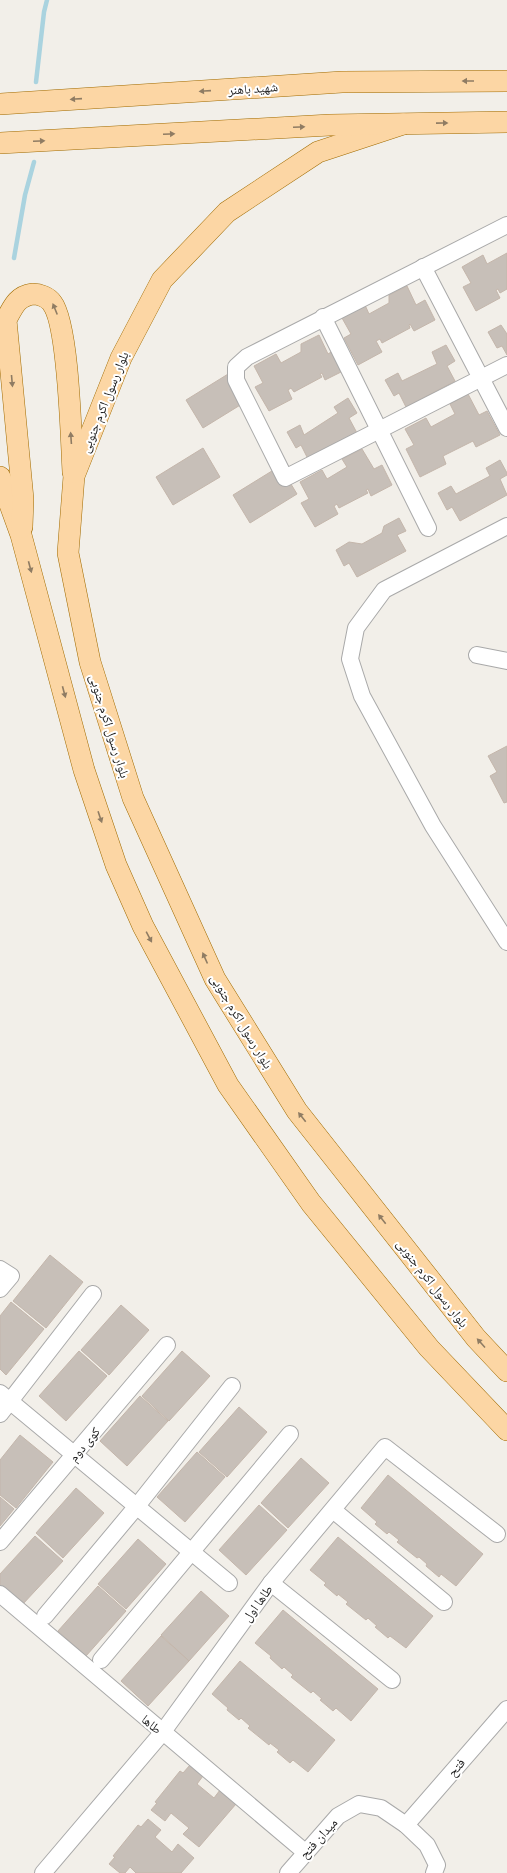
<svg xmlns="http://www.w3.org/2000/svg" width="507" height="1873" viewBox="0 0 507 1873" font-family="'Exo 2','Noto Naskh Arabic',sans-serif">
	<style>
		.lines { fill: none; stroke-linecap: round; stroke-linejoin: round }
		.stream { stroke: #aad3df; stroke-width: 4.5 }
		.building { fill: #c7bfb8; stroke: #c4b6ab }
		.minor-casing { stroke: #a9a9a9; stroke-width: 18 }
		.major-casing { stroke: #a06b00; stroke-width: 22 }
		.minor { stroke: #fff; stroke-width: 16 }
		.major { stroke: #fcd6a4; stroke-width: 21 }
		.oneway { fill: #8f7c63 }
		.labels { text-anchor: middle; stroke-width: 4; stroke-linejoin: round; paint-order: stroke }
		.street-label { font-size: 13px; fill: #222; stroke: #fff }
	</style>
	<rect width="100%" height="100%" fill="#f2efe9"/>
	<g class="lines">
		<g class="stream">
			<path d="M 36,82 L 44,12 L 47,0"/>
			<path d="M 14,258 L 25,195 L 34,162"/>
		</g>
	</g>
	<g class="building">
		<path d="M 507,253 L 507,289 L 500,293 L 498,289 L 496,290 L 500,298 L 476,311 L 463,287 L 471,283 L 462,267 L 483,255 L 487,264 Z"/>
		<path d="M 407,286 L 416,305 L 425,300 L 435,320 L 414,331 L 410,324 L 409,325 L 410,328 L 382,343 L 380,339 L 376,341 L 382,352 L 358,365 L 344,338 L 351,334 L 342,318 L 365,305 L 369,314 L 389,303 L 389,295 Z"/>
		<path d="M 501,325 L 507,334 L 507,355 L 502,346 L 497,348 L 488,332 Z"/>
		<path d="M 319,335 L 328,354 L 336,349 L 347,369 L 325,380 L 322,373 L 320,374 L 322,377 L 294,392 L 291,388 L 288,390 L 292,399 L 269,411 L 255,387 L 263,383 L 254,366 L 276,354 L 281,363 L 301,352 L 301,344 Z"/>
		<path d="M 446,345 L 455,361 L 447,366 L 455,381 L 406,407 L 399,393 L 394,396 L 385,380 L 398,373 L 402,381 L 437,364 L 432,352 Z"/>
		<path d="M 233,371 L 250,399 L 203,428 L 186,400 Z"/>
		<path d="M 468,394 L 479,415 L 487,411 L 500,435 L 476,447 L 473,441 L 443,456 L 446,464 L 420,477 L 406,449 L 414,445 L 405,429 L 426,418 L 431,427 L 455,414 L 450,404 Z"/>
		<path d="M 348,398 L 357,413 L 349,418 L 357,433 L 308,459 L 301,445 L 296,448 L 287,432 L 300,425 L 304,435 L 338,413 L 334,407 Z"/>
		<path d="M 203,448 L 220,477 L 173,505 L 156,477 Z"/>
		<path d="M 362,449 L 374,469 L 382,465 L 392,485 L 371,496 L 368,489 L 366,490 L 368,493 L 339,508 L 337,504 L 334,506 L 338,514 L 315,527 L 301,503 L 309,499 L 300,482 L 322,470 L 327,479 L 347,467 L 342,459 Z"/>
		<path d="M 500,460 L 507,473 L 507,475 L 500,479 L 507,495 L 460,521 L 452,507 L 447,510 L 438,493 L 451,486 L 456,494 L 490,476 L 486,468 Z"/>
		<path d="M 280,466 L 297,494 L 250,523 L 233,495 Z"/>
		<path d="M 399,518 L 406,531 L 397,535 L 406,551 L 357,577 L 349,563 L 344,566 L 336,550 L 349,542 L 362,544 L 382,533 L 384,526 Z"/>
		<path d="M 507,746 L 507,802 L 504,803 L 490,776 L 497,772 L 488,756 Z"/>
		<path d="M 50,1255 L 83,1282 L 46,1328 L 13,1301 Z"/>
		<path d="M 11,1302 L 44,1329 L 6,1375 L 0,1369 L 0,1316 Z"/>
		<path d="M 121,1305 L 149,1330 L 109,1375 L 81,1350 Z"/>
		<path d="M 79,1351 L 107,1376 L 66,1421 L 39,1396 Z"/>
		<path d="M 182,1351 L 210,1376 L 169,1421 L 142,1396 Z"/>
		<path d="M 140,1396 L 168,1421 L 127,1466 L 100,1441 Z"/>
		<path d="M 239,1407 L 267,1432 L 227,1477 L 199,1452 Z"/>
		<path d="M 20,1435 L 53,1462 L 16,1508 L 0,1495 L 0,1460 Z"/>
		<path d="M 197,1452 L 225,1477 L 185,1522 L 157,1497 Z"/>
		<path d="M 301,1458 L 329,1483 L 288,1528 L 261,1503 Z"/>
		<path d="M 388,1475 L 483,1554 L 456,1586 L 441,1574 L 439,1577 L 426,1566 L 427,1564 L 419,1557 L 417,1558 L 397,1542 L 399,1540 L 389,1532 L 387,1534 L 375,1524 L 377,1522 L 361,1508 Z"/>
		<path d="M 76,1488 L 104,1513 L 63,1558 L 36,1533 Z"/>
		<path d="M 0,1497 L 14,1509 L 0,1526 Z"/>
		<path d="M 259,1505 L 287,1530 L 246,1575 L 219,1550 Z"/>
		<path d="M 35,1536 L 63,1561 L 22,1605 L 0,1585 L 0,1574 Z"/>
		<path d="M 338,1537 L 433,1616 L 406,1648 L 390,1636 L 388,1638 L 375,1627 L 377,1626 L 368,1618 L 366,1620 L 346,1604 L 348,1602 L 338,1594 L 337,1596 L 324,1585 L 326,1583 L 310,1570 Z"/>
		<path d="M 138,1539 L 166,1564 L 126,1609 L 98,1584 Z"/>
		<path d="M 98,1586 L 126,1611 L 86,1656 L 58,1631 Z"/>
		<path d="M 201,1591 L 229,1616 L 189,1661 L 161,1635 Z"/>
		<path d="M 283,1610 L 378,1689 L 351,1721 L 336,1708 L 333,1711 L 320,1700 L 322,1699 L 313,1691 L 311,1693 L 291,1677 L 293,1675 L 284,1667 L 282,1669 L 270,1658 L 271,1656 L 255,1643 Z"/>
		<path d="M 161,1636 L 189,1661 L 148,1706 L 121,1681 Z"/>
		<path d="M 240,1661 L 335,1740 L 308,1772 L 293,1760 L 290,1763 L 277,1752 L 279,1750 L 270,1743 L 269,1745 L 248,1728 L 250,1726 L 241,1718 L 239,1720 L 227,1710 L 228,1708 L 212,1694 Z"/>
		<path d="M 190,1765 L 203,1776 L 197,1784 L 214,1798 L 220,1790 L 236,1804 L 199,1847 L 183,1834 L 189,1828 L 171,1813 L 165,1821 L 151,1810 L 157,1803 L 155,1802 L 180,1771 L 183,1773 Z"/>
		<path d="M 148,1819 L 161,1830 L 155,1837 L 172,1852 L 178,1844 L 194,1858 L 181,1873 L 136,1873 L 130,1867 L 125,1873 L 120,1873 L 109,1864 L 115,1857 L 113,1856 L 138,1825 L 141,1827 Z"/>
	</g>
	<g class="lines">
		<g class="minor-casing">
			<g id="minor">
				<path d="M 507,225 L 247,357 L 236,367 L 236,380 L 285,478 L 507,365"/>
				<path d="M 423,267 L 507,428"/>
				<path d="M 323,317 L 428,528"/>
				<path d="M 507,526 L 384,590 L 356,628 L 350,659 L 362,696 L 433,826 L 507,942"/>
				<path d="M 477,655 L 507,661"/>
				<path d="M 0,1269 L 11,1276 L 0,1289"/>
				<path d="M 0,1393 L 229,1583"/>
				<path d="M 0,1414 L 93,1294"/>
				<path d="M 333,1510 L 444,1602"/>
				<path d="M 0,1542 L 167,1345"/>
				<path d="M 271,1583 L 392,1680"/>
				<path d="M 0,1594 L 305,1852"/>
				<path d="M 45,1616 L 137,1506 L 232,1386"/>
				<path d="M 101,1660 L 290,1434"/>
				<path d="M 406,1825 L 507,1709"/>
				<path d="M 43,1873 L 162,1733 L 271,1583 L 385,1447 L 497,1534"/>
				<path d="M 288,1873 L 338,1816 L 359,1804 L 381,1808 L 406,1825 L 427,1845 L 437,1865 L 434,1873"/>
			</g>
		</g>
		<g class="major-casing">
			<g id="major">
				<path d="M 0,104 L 342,82 L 507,81"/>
				<path d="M 403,124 L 318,152 L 227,212 L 162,280 L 121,358 L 74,476 L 68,553 L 90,662 L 133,798 L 215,979 L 297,1111 L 476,1338 L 507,1371"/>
				<path d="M 0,143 L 330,125 L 507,122"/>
				<path d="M 0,477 L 21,535 L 84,770 L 116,865 L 143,926 L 228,1085 L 311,1203 L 429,1348 L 507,1430"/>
				<path d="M 22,527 L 23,499 L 6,320 C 13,307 17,296 33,294 C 39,294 48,297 52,303 C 69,325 71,439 73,472"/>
			</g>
		</g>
		<use href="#minor" class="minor"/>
		<use href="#major" class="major"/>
	</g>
	<defs><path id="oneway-solid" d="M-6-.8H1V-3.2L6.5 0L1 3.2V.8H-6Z"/></defs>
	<g class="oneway">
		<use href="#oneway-solid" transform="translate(468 81) rotate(180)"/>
		<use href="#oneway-solid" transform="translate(205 91) rotate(176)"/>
		<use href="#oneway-solid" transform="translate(76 99) rotate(176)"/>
		<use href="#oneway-solid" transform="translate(442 123) rotate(-1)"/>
		<use href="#oneway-solid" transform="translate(299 127) rotate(-3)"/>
		<use href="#oneway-solid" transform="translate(169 134) rotate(-3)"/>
		<use href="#oneway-solid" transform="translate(39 141) rotate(-3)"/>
		<use href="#oneway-solid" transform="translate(55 309) rotate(-112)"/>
		<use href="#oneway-solid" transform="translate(12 381) rotate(85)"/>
		<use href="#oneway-solid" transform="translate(71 438) rotate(-94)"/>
		<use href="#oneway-solid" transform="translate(30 567) rotate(75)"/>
		<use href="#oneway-solid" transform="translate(64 692) rotate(75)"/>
		<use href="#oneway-solid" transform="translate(100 817) rotate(71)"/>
		<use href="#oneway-solid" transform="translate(149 937) rotate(62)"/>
		<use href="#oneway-solid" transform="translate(205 958) rotate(-114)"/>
		<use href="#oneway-solid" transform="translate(302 1117) rotate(-128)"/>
		<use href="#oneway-solid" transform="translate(382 1219) rotate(-128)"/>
		<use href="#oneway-solid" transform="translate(481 1343) rotate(-132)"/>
	</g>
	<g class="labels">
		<g class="street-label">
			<text transform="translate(253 88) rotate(-4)" y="5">شهید باهنر</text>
			<text transform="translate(104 402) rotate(-68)" y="5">بلوار رسول اکرم جنوبی</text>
			<text transform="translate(110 726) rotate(73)" y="5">بلوار رسول اکرم جنوبی</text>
			<text transform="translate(242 1021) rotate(59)" y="5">بلوار رسول اکرم جنوبی</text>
			<text transform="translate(433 1283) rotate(52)" y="5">بلوار رسول اکرم جنوبی</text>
			<text transform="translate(84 1444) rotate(-50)" y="5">کوی دوم</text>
			<text transform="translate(257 1603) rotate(-54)" y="5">طاها اول</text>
			<text transform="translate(152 1724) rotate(40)" y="5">طاها</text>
			<text transform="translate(456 1767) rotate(-49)" y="5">فتح</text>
			<text transform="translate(318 1838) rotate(-48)" y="5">میدان فتح</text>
		</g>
	</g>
</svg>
